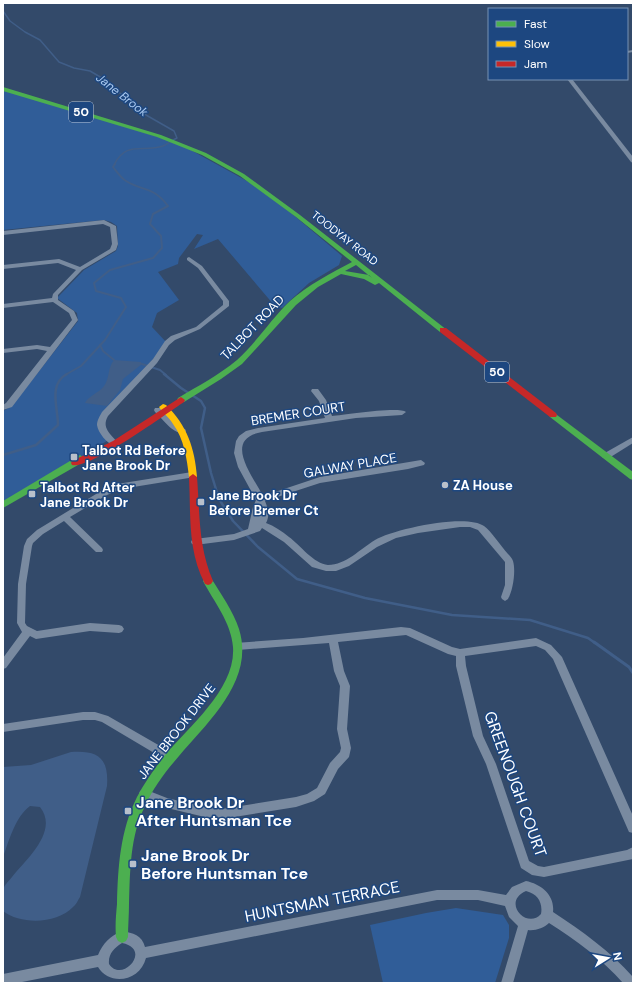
<svg xmlns="http://www.w3.org/2000/svg" width="636" height="986" viewBox="0 0 636 986" font-family="'DM Sans',sans-serif">
	<style>
		.green { fill: #305d98 }
		.water { fill: #405e88 }
		.lines { fill: none; stroke-linecap: round; stroke-linejoin: round }
		.stream-far3 { stroke: #405e88; stroke-width: 1.5 }
		.stream-far2 { stroke: #405e88; stroke-width: 2 }
		.stream-far1 { stroke: #405e88; stroke-width: 2.5 }
		.stream { stroke: #405e88; stroke-width: 3 }
		.street { fill: #798aa0; fill-rule: evenodd }
		.fast { fill: #4caf50; fill-rule: evenodd }
		.slow { fill: #ffc107; fill-rule: evenodd }
		.jam { fill: #c62828; fill-rule: evenodd }
		.poi-dot { fill: #b8c0cb; stroke: #1d4780; stroke-width: 1.5 }
		.labels { text-anchor: middle; stroke-width: 3; stroke-linejoin: round; paint-order: stroke }
		.far-street-label { font-size: 11px; fill: #fff; stroke: #1d4780 }
		.far-water-label { font-size: 12px; font-style: italic; fill: #accbf1; stroke: #1d4780 }
		.shield { fill: #1d4780; stroke: #bbc8d9; stroke-width: 1 }
		.shield-label { font-size: 12px; font-weight: bold; fill: #fff }
		.street-label { font-size: 13px; fill: #fff; stroke: #1d4780 }
		.poi-label { font-size: 13px; font-weight: bold; fill: #fff; stroke: #1d4780; text-anchor: start }
		.near-street-label { font-size: 16px; fill: #fff; stroke: #1d4780 }
		.near-poi-label { font-size: 16px; font-weight: bold; fill: #fff; stroke: #1d4780; text-anchor: start }
	</style>
	<rect width="100%" height="100%" fill="#334a6a"/>
	<g class="green">
		<path d="M 3,89 L 178,143 L 265,191 L 342,256 L 339,265 L 309,283 L 282,308 L 274,305 L 218,239 L 194,249 L 203,235 L 197,234 L 179,258 L 178,264 L 158,272 L 179,300 L 157,313 L 152,327 L 167,343 L 102,418 L 110,439 L 84,455 L 75,463 L 3,505 L 3,411 L 12,406 L 78,321 L 77,313 L 57,298 L 84,270 L 116,251 L 118,246 L 117,226 L 111,222 L 104,220 L 3,230 Z"/>
		<path d="M 456,908 L 503,915 L 509,925 L 509,938 L 495,983 L 383,983 L 370,925 L 426,913 Z"/>
	</g>
	<g class="water">
		<path d="M 114,360 L 141,362 L 142,364 L 123,379 L 120,390 L 107,406 L 85,403 C 88,396 99,393 104,386 C 110,378 107,369 114,360 Z"/>
		<path d="M 71,752 C 98,750 109,758 107,786 L 80,897 C 78,900 76,905 73,907 C 57,924 21,925 3,911 C 3,904 2,896 3,890 C 4,885 9,881 12,877 C 27,859 59,831 40,807 L 30,806 C 15,817 9,841 3,857 L 3,767 L 31,765 Z"/>
	</g>
	<g class="lines">
		<path class="stream-far3" d="M 3,11 L 10,21 L 25,32 L 40,40 L 59,62 L 74,68 L 90,71 L 102,78 L 112,90 L 127,96 L 146,115 L 174,131 L 177,138 C 172,140 168,144 163,146 C 143,153 126,140 114,165"/>
		<g class="stream-far2">
			<path d="M 100,345 L 103,351 L 114,360"/>
			<path d="M 142,364 L 160,370 L 166,375"/>
			<path d="M 65,375 L 81,366 L 105,340 L 126,307 L 121,298 L 96,291 L 94,283 L 110,270 L 153,258 L 162,248 L 161,236 L 150,224 L 153,214 L 168,206 C 153,186 144,192 126,181 C 121,178 117,172 113,167 L 115,164"/>
		</g>
		<g class="stream-far1">
			<path d="M 164,374 L 181,388 L 201,401 L 205,408 L 201,428 L 211,473 L 219,499 L 233,521 L 258,547 L 297,579 L 365,598 L 452,615 L 530,620 L 588,638 L 595,643"/>
			<path d="M 3,455 L 36,445 L 58,425 C 58,408 48,384 67,374"/>
		</g>
		<path class="stream" d="M 594,642 L 629,667 L 633,673"/>
		<g class="street">
			<path d="M 633,50 L 633,52 L 627,53 L 627,51 Z"/>
			<path d="M 567,79 L 572,79 L 633,157 L 633,163 L 631,162 Z"/>
			<path d="M 104,220 L 116,226 L 118,244 L 116,250 L 82,270 L 58,295 L 58,300 L 74,311 L 78,320 L 12,407 L 3,410 L 3,405 L 6,403 L 47,351 L 37,349 L 3,353 L 3,349 L 37,345 L 50,347 L 72,320 L 69,313 L 53,302 L 3,308 L 3,304 L 52,298 L 53,294 L 76,270 L 58,263 L 3,269 L 3,265 L 59,259 L 80,267 L 110,249 L 112,244 L 110,227 L 103,224 L 3,235 L 3,231 Z"/>
			<path d="M 189,257 L 202,266 L 229,301 L 229,306 L 200,329 L 175,340 L 169,345 L 157,363 L 108,416 C 101,428 111,434 118,443 L 114,446 C 107,443 98,433 97,425 C 97,420 100,416 102,412 L 153,359 L 165,341 L 171,336 L 196,327 L 223,305 L 223,301 L 198,268 L 187,260 L 187,258 Z"/>
			<path d="M 312,389 L 318,389 L 326,400 L 332,416 C 344,415 399,406 406,412 L 402,415 L 356,418 L 262,432 C 222,439 253,476 263,496 L 320,477 L 421,460 L 425,463 L 424,465 L 408,469 L 320,483 L 265,501 C 268,508 270,516 266,523 C 274,526 282,531 289,537 C 300,545 314,564 328,565 C 346,565 360,549 375,540 C 393,529 467,513 484,526 C 491,531 501,546 508,554 C 510,556 512,558 513,561 C 516,571 513,590 508,599 L 505,601 L 502,599 L 501,597 L 505,585 L 505,562 L 478,530 L 470,527 L 460,527 L 418,533 L 396,538 L 377,547 L 349,566 L 336,571 L 326,571 L 312,567 L 284,542 L 262,528 L 260,531 L 234,540 L 195,545 L 192,544 L 191,542 L 192,540 L 195,539 L 234,534 L 248,529 L 253,507 L 256,500 L 238,467 L 234,453 L 236,441 L 239,436 L 246,431 L 258,428 L 325,418 L 319,401 L 311,391 Z"/>
			<path d="M 155,408 L 161,408 L 181,428 L 185,429 L 186,431 L 185,433 C 173,435 163,419 155,412 L 154,410 Z"/>
			<path d="M 633,437 L 633,443 L 609,458 L 603,458 L 602,456 L 603,454 Z"/>
			<path d="M 192,472 L 195,473 L 196,475 L 195,477 L 121,489 L 107,495 L 70,517 L 102,548 L 103,550 L 102,552 L 96,552 L 64,521 L 43,534 L 33,543 L 32,546 L 26,584 L 25,623 L 27,626 L 37,631 L 90,623 L 119,625 L 122,626 L 124,629 L 122,632 L 119,633 L 90,631 L 36,639 L 30,636 L 6,668 L 3,669 L 3,658 L 22,632 L 17,623 L 18,584 L 24,546 L 27,539 L 37,530 L 101,491 L 117,484 Z"/>
			<path d="M 401,627 L 410,628 L 452,647 L 460,649 L 536,638 L 551,645 L 562,657 L 633,816 L 633,833 L 629,832 L 553,659 L 545,650 L 536,646 L 465,656 L 466,666 L 483,736 L 496,764 L 529,861 L 538,866 L 544,867 L 627,850 L 633,847 L 633,859 L 544,877 L 532,875 L 521,868 L 486,764 L 473,736 L 456,666 L 456,656 L 448,654 L 406,635 L 338,642 L 344,671 L 350,686 L 347,729 L 351,748 L 349,757 L 338,769 L 325,794 L 314,801 L 296,807 L 222,819 L 209,818 L 167,808 L 140,797 L 139,794 L 140,791 L 144,789 L 167,798 L 209,808 L 222,809 L 296,797 L 307,794 L 317,788 L 330,763 L 340,752 L 341,748 L 337,729 L 340,686 L 334,671 L 329,643 L 238,650 L 235,649 L 233,646 L 235,643 L 303,638 Z"/>
			<path d="M 83,712 L 95,712 L 108,716 L 174,754 L 175,757 L 174,760 L 170,762 L 166,760 L 102,722 L 95,720 L 83,720 L 3,732 L 3,724 Z"/>
			<path d="M 526,881 C 541,884 555,895 553,912 C 582,931 610,951 633,977 L 633,983 L 623,983 C 602,959 576,940 549,923 C 544,928 535,931 528,930 L 513,983 L 501,983 L 518,926 L 509,917 L 505,906 L 478,900 L 437,900 L 146,958 C 140,982 109,986 98,967 L 17,983 L 3,983 L 3,974 L 98,955 C 103,943 110,936 122,931 C 133,933 142,935 145,947 L 437,890 L 478,890 L 506,895 L 512,887 ZM 526,891 C 538,894 543,903 541,914 C 527,930 501,902 526,891 ZM 122,943 C 153,949 122,984 109,964 C 108,954 114,948 122,943 Z"/>
		</g>
		<g class="fast">
			<path d="M 3,87 L 161,135 L 206,153 L 244,174 L 300,215 L 447,330 L 446,332 L 440,332 L 379,283 L 375,285 L 364,279 L 341,274 L 318,287 L 296,305 L 242,364 L 221,379 L 184,402 L 178,402 L 177,400 L 178,398 C 198,386 219,375 237,360 C 257,342 271,319 290,301 C 308,285 331,273 352,262 L 296,217 L 240,176 L 202,155 L 157,137 L 3,91 ZM 356,265 L 372,278 L 369,275 L 345,271 Z"/>
			<path d="M 553,412 L 633,472 L 633,480 L 630,479 L 550,417 L 549,415 L 550,413 Z"/>
			<path d="M 80,455 L 84,458 L 78,465 L 3,508 L 3,501 Z"/>
			<path d="M 208,577 L 211,578 C 221,594 233,611 239,629 C 255,680 209,721 179,756 C 166,771 153,788 145,806 C 130,836 130,871 129,904 C 129,915 128,926 128,937 L 126,941 L 122,943 L 118,941 L 116,937 C 115,926 116,915 117,904 C 118,867 120,831 137,797 C 145,782 155,768 165,755 C 190,726 236,688 233,647 C 231,622 214,602 203,581 L 205,578 Z"/>
		</g>
		<path class="slow" d="M 163,404 L 166,405 C 187,425 195,449 197,477 L 196,479 L 190,479 L 189,477 C 187,459 184,439 173,424 C 169,417 163,413 159,407 Z"/>
		<g class="jam">
			<path d="M 440,328 L 446,328 L 556,413 L 557,415 L 556,417 L 550,417 L 440,332 Z"/>
			<path d="M 181,397 L 185,400 L 184,402 C 166,414 89,470 72,465 L 71,463 L 72,461 L 113,441 Z"/>
			<path d="M 193,474 L 197,477 C 200,514 198,546 213,581 L 211,584 L 208,585 L 205,584 C 187,550 191,513 189,477 Z"/>
		</g>
	</g>
	<g class="poi-dot">
		<rect x="70" y="453" width="8" height="8" rx="2"/>
		<circle cx="445" cy="485" r="4"/>
		<rect x="28" y="490" width="8" height="8" rx="2"/>
		<rect x="197" y="498" width="8" height="8" rx="2"/>
		<rect x="124" y="807" width="8" height="8" rx="2"/>
		<rect x="129" y="860" width="8" height="8" rx="2"/>
	</g>
	<g class="labels">
		<g class="far-street-label">
			<text transform="translate(345 238) rotate(38)" y="4">TOODYAY ROAD</text>
		</g>
		<g class="far-water-label">
			<text transform="translate(122 95) rotate(38)" y="4">Jane Brook</text>
		</g>
		<g class="shield">
			<rect x="69" y="102" width="24" height="20" rx="3"/>
			<rect x="485" y="362" width="24" height="20" rx="3"/>
		</g>
		<g class="shield-label">
			<text x="81" y="116">50</text>
			<text x="497" y="376">50</text>
		</g>
		<g class="street-label">
			<text transform="translate(252 327) rotate(-46)" y="5">TALBOT ROAD</text>
			<text transform="translate(298 413) rotate(-9)" y="5">BREMER COURT</text>
			<text transform="translate(350 465) rotate(-10)" y="5">GALWAY PLACE</text>
			<text transform="translate(176 731) rotate(-52)" y="5">JANE BROOK DRIVE</text>
		</g>
		<g class="poi-label">
			<text x="82" y="455">Talbot Rd Before<tspan x="82" dy="15">Jane Brook Dr</tspan></text>
			<text x="453" y="490">ZA House</text>
			<text x="40" y="492">Talbot Rd After<tspan x="40" dy="15">Jane Brook Dr</tspan></text>
			<text x="209" y="500">Jane Brook Dr<tspan x="209" dy="15">Before Bremer Ct</tspan></text>
		</g>
		<g class="near-street-label">
			<text transform="translate(516 784) rotate(70)" y="6">GREENOUGH COURT</text>
			<text transform="translate(322 901) rotate(-11)" y="6">HUNTSMAN TERRACE</text>
		</g>
		<g class="near-poi-label">
			<text x="136" y="808">Jane Brook Dr<tspan x="136" dy="18">After Huntsman Tce</tspan></text>
			<text x="141" y="861">Jane Brook Dr<tspan x="141" dy="18">Before Huntsman Tce</tspan></text>
		</g>
	</g>
	<rect width="636" height="986" fill="none" stroke="#ffffff" stroke-width="8"/>
	<rect x="488" y="8" width="140" height="72" fill="#1d4780" stroke="#7791b3"/>
	<rect x="496" y="21" width="20" height="6" fill="#4caf50" stroke="#7791b3"/>
	<text x="524" y="28" font-size="12" fill="#ffffff">Fast</text>
	<rect x="496" y="41" width="20" height="6" fill="#ffc107" stroke="#7791b3"/>
	<text x="524" y="48" font-size="12" fill="#ffffff">Slow</text>
	<rect x="496" y="61" width="20" height="6" fill="#c62828" stroke="#7791b3"/>
	<text x="524" y="68" font-size="12" fill="#ffffff">Jam</text>
	<g transform="translate(608 958) rotate(79)" stroke="#1d4780" stroke-width="3" paint-order="stroke">
	<path d="M0-3L7 15L0 10L-7 15Z" fill="#ffffff"/>
	<text y="-6" font-size="11" font-weight="bold" text-anchor="middle" fill="#ffffff">N</text>
	</g>
</svg>
